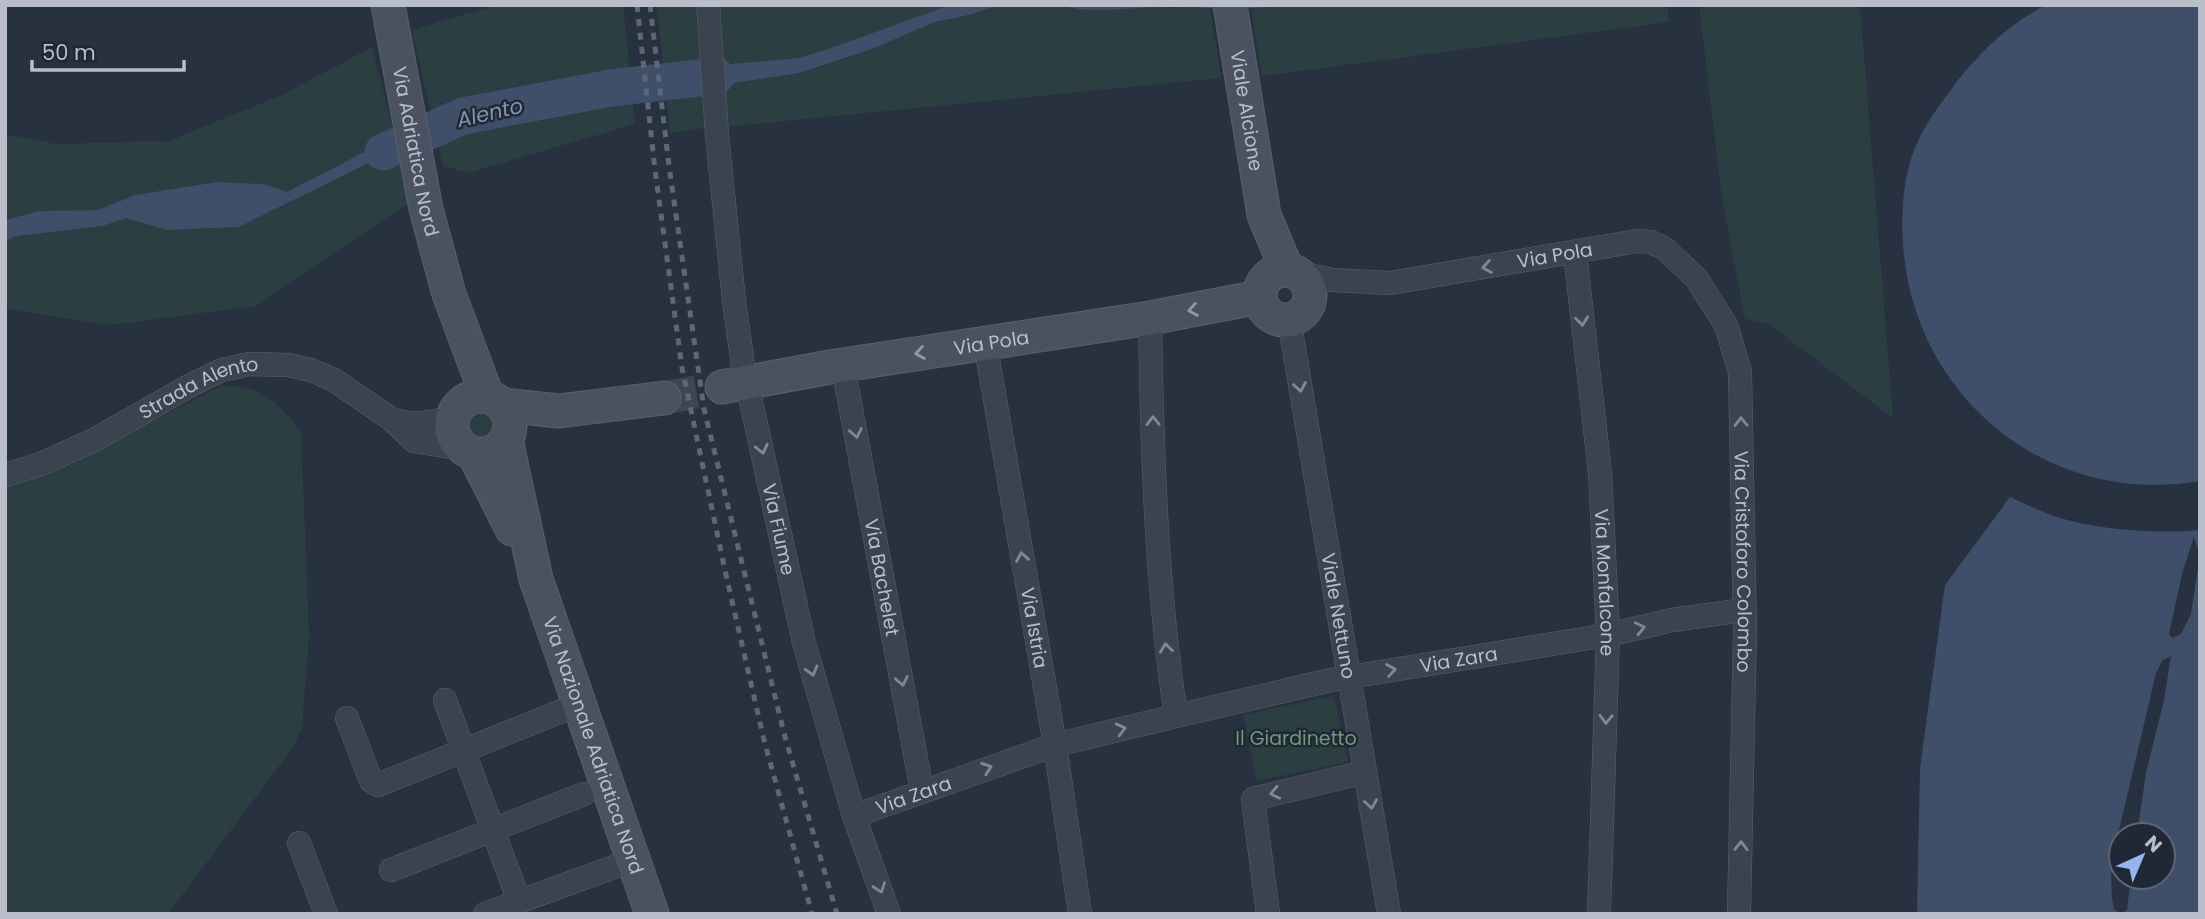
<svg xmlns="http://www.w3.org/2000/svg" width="2205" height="919" viewBox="0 0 2205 919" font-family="Poppins,sans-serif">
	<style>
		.green { fill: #2b3f42 }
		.water { fill: #404f69; fill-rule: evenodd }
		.pier { fill: #283140 }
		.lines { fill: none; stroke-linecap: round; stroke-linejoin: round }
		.river { stroke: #404f69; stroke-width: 37 }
		.secondary-tunnel { stroke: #3e4655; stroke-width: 33; stroke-dasharray: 33 17; stroke-linecap: butt }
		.street-casing { stroke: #5a616d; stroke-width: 24 }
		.secondary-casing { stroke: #5a616d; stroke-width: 35 }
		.street { stroke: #3c4350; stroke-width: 23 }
		.secondary { stroke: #4a5262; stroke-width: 33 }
		.rail { stroke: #5e6776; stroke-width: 5; stroke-dasharray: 7 7; stroke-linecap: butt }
		.oneway { stroke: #818793 }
		.oneway2 { stroke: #9298a6 }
		.labels { text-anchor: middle; stroke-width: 5; stroke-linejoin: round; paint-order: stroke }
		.street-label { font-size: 19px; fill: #b9beca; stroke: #212835 }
		.park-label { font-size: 19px; fill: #71997d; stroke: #212835 }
		.water-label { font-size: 21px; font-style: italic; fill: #8293af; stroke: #212835 }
	</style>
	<rect width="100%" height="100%" fill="#283140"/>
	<g class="green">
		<path d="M 497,5 L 623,5 L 635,124 L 468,173 L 443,166 L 412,30 Z"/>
		<path d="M 657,5 L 695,5 L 706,128 L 670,133 Z"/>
		<path d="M 714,5 L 950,5 L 831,48 L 798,58 L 720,65 Z"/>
		<path d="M 998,5 L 1061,5 L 1098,9 L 1163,7 L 1210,8 L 1221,78 L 724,127 L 721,85 L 799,73 L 872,49 L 935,22 L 973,14 Z"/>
		<path d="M 1282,5 L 1655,5 L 1668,8 L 1669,22 L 1262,76 L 1251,10 Z"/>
		<path d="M 1699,5 L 1860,5 L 1893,418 L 1767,323 L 1745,319 L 1722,198 Z"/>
		<path d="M 372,47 L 395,136 L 287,192 L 264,184 L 217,182 L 135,195 L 98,210 L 39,211 L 5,220 L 5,134 L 56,144 L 169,141 L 282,95 Z"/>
		<path d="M 399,148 L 411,202 L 256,306 L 111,325 L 5,309 L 5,241 L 16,236 L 103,226 L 126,218 L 167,230 L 239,227 Z"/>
		<path d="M 221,386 C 229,386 237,386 244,387 C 267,392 288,414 301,432 L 309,636 L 302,728 L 294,746 L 168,914 L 5,914 L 5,477 L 76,455 L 162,416 Z"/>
		<circle cx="481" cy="426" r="14"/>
		<path d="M 1334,696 L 1348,762 L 1257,781 L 1243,715 Z"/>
	</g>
	<g class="water">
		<path d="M 950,5 L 998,5 L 973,14 L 935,22 L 872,49 L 799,73 L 721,85 L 720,65 L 798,58 L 831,48 Z"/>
		<path d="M 1061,5 L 1282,5 C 1240,12 1205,6 1163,7 C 1133,7 1090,15 1061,5 Z"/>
		<path d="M 2046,5 L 2200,5 L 2200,481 C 2048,507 1914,398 1903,245 C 1901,209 1903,170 1920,137 C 1929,118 1943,101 1955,84 C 1981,51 2009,24 2046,5 Z"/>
		<path d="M 664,67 L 684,70 L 700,68 L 702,86 L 666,90 Z"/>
		<path d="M 395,136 L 399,148 L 239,227 L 167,230 L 126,218 L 103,226 L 17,236 L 5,241 L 5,220 L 39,211 L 98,210 L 135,195 L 217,182 L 264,184 L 287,192 Z"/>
		<path d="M 2010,497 C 2026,504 2043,513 2060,518 C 2101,530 2157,534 2200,530 L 2200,914 L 1917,914 L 1920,768 L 1945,585 ZM 2121,835 L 2163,835 L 2163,877 L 2121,877 Z"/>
	</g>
	<g class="pier">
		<path d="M 2194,537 L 2200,555 L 2191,614 L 2181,634 L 2173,638 L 2169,635 L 2170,629 L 2183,570 Z"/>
		<path d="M 2171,656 L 2164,700 L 2146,773 L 2137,835 L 2121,835 L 2121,877 L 2131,877 L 2127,910 L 2121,914 L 2114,909 L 2112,898 L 2111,876 L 2116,843 L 2156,673 L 2163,660 Z"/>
	</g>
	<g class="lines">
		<path class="river" d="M 383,152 L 463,116 L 611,88 L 716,76"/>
		<path class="secondary-tunnel" d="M 664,398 L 722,387"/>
		<g class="street-casing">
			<g id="street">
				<path id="s1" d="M 708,5 L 717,135 L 734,301 L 743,365 L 804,643 L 854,816 L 889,914"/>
				<path id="s2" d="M 1575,253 L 1600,473 L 1608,635 L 1599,914"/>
				<path id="s3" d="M 1294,272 L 1332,280 L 1390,283 L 1637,241 L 1651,242 L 1665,249 L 1696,278 L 1726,325 L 1740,372 L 1745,630 L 1739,914"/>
				<path d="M 1150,318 C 1152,451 1156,584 1176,716"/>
				<path id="s4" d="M 1289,319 L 1389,914"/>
				<path id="s5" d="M 985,342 L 1055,745 L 1080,914"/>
				<path id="s6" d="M 843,366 L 922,791"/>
				<path d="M 391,419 C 416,427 427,422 452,418"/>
				<path id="s7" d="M 5,475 L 41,464 L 94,440 L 191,385 L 222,370 L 249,364 L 288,365 L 311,370 L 334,380 L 391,419 L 414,441 L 463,449"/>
				<path d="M 445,700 L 519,901"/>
				<path d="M 347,718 L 371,781 L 378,785 L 579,704"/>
				<path id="s8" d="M 854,816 L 1055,745 L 1176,716 L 1331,680 L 1608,635 L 1672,620 L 1744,610"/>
				<path d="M 299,843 L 326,914"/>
				<path d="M 391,870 L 584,794"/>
				<path d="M 485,914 L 633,860"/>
				<path d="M 1268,914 L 1253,799 L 1365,772"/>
			</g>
		</g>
		<g class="secondary-casing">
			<g id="secondary">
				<path id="s9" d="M 388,5 L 426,209 L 449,294 L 487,396"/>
				<path id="s10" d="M 1230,5 L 1264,215 L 1287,270"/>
				<circle cx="1285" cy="295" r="25"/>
				<path id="s11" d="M 722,387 L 830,367 L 1150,318 L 1260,297"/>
				<circle cx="481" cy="425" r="29"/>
				<path d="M 503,405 L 559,411 L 664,398"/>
				<path id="s12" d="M 506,440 L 536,579 L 652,914"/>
				<path d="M 474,454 L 512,529"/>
			</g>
		</g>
		<use href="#street" class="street"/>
		<use href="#secondary" class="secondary"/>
		<g class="rail">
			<path d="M 637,5 L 655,170 L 682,368 L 726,575 L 764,740 L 812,914"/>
			<path d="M 650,5 L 669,166 L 704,409 L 785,737 L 837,914"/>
		</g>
	</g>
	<defs><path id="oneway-chevron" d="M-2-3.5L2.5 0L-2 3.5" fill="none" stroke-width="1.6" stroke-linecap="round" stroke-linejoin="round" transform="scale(1.75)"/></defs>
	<g class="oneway">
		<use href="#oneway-chevron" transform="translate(1487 267) rotate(171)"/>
		<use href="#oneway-chevron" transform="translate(1582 321) rotate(83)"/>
		<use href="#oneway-chevron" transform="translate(1300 387) rotate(80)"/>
		<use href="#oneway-chevron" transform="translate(1153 421) rotate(-91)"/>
		<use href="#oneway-chevron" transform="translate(1741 422) rotate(-91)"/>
		<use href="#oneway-chevron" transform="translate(856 433) rotate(79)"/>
		<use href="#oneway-chevron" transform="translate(762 449) rotate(78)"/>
		<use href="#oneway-chevron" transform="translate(1022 557) rotate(-100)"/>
		<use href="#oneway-chevron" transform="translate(1640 628) rotate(-13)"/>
		<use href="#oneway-chevron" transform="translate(1166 648) rotate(-97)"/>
		<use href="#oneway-chevron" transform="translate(1391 670) rotate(-9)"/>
		<use href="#oneway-chevron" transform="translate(812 671) rotate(74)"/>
		<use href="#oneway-chevron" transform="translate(902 681) rotate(79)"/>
		<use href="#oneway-chevron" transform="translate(1606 719) rotate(92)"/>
		<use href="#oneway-chevron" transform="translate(1121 729) rotate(-14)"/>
		<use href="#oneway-chevron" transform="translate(987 768) rotate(-19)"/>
		<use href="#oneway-chevron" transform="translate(1275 793) rotate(167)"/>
		<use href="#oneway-chevron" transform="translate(1371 804) rotate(81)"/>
		<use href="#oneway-chevron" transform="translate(1741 846) rotate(-89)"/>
		<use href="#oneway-chevron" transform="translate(880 888) rotate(70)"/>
	</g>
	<g class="oneway2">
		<use href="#oneway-chevron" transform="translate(1193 310) rotate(170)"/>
		<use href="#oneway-chevron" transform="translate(920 353) rotate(171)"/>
	</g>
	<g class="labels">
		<g class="street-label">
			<text dy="7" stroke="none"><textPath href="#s10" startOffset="107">Viale Alcione</textPath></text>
			<text dy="7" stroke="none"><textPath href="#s9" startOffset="149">Via Adriatica Nord</textPath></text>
			<text dy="7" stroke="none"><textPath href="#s3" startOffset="264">Via Pola</textPath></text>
			<text dy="7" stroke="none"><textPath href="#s11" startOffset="273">Via Pola</textPath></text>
			<text dy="7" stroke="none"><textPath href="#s7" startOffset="214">Strada Alento</textPath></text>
			<text dy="7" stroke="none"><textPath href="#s1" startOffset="530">Via Fiume</textPath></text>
			<text dy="7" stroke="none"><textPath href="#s3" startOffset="714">Via Cristoforo Colombo</textPath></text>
			<text dy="7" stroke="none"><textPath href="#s6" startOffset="215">Via Bachelet</textPath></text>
			<text dy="7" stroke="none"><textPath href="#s2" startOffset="331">Via Monfalcone</textPath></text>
			<text dy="7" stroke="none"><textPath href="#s4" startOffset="301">Viale Nettuno</textPath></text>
			<text dy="7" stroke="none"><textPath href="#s5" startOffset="290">Via Istria</textPath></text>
			<text dy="7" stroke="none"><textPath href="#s8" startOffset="626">Via Zara</textPath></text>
			<text dy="7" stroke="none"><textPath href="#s12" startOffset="318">Via Nazionale Adriatica Nord</textPath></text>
			<text dy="7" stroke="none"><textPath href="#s8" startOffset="63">Via Zara</textPath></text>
		</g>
		<g class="park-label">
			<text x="1296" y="745">Il Giardinetto</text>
		</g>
		<g class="water-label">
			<text transform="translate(490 113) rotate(-13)" y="7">Alento</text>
		</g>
	</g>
	<rect width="2205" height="919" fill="none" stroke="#b9beca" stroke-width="14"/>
	<g transform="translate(2142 856) rotate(44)"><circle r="33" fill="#212835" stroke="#5e6471" stroke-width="2"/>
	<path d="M0-5L12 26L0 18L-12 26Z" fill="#97b4f1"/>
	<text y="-10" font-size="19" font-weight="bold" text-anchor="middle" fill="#b9beca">N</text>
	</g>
	<path d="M32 60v10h152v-10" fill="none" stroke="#b9beca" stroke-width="3.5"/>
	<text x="42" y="60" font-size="21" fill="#b9beca" stroke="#212835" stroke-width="5" paint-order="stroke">50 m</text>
</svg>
